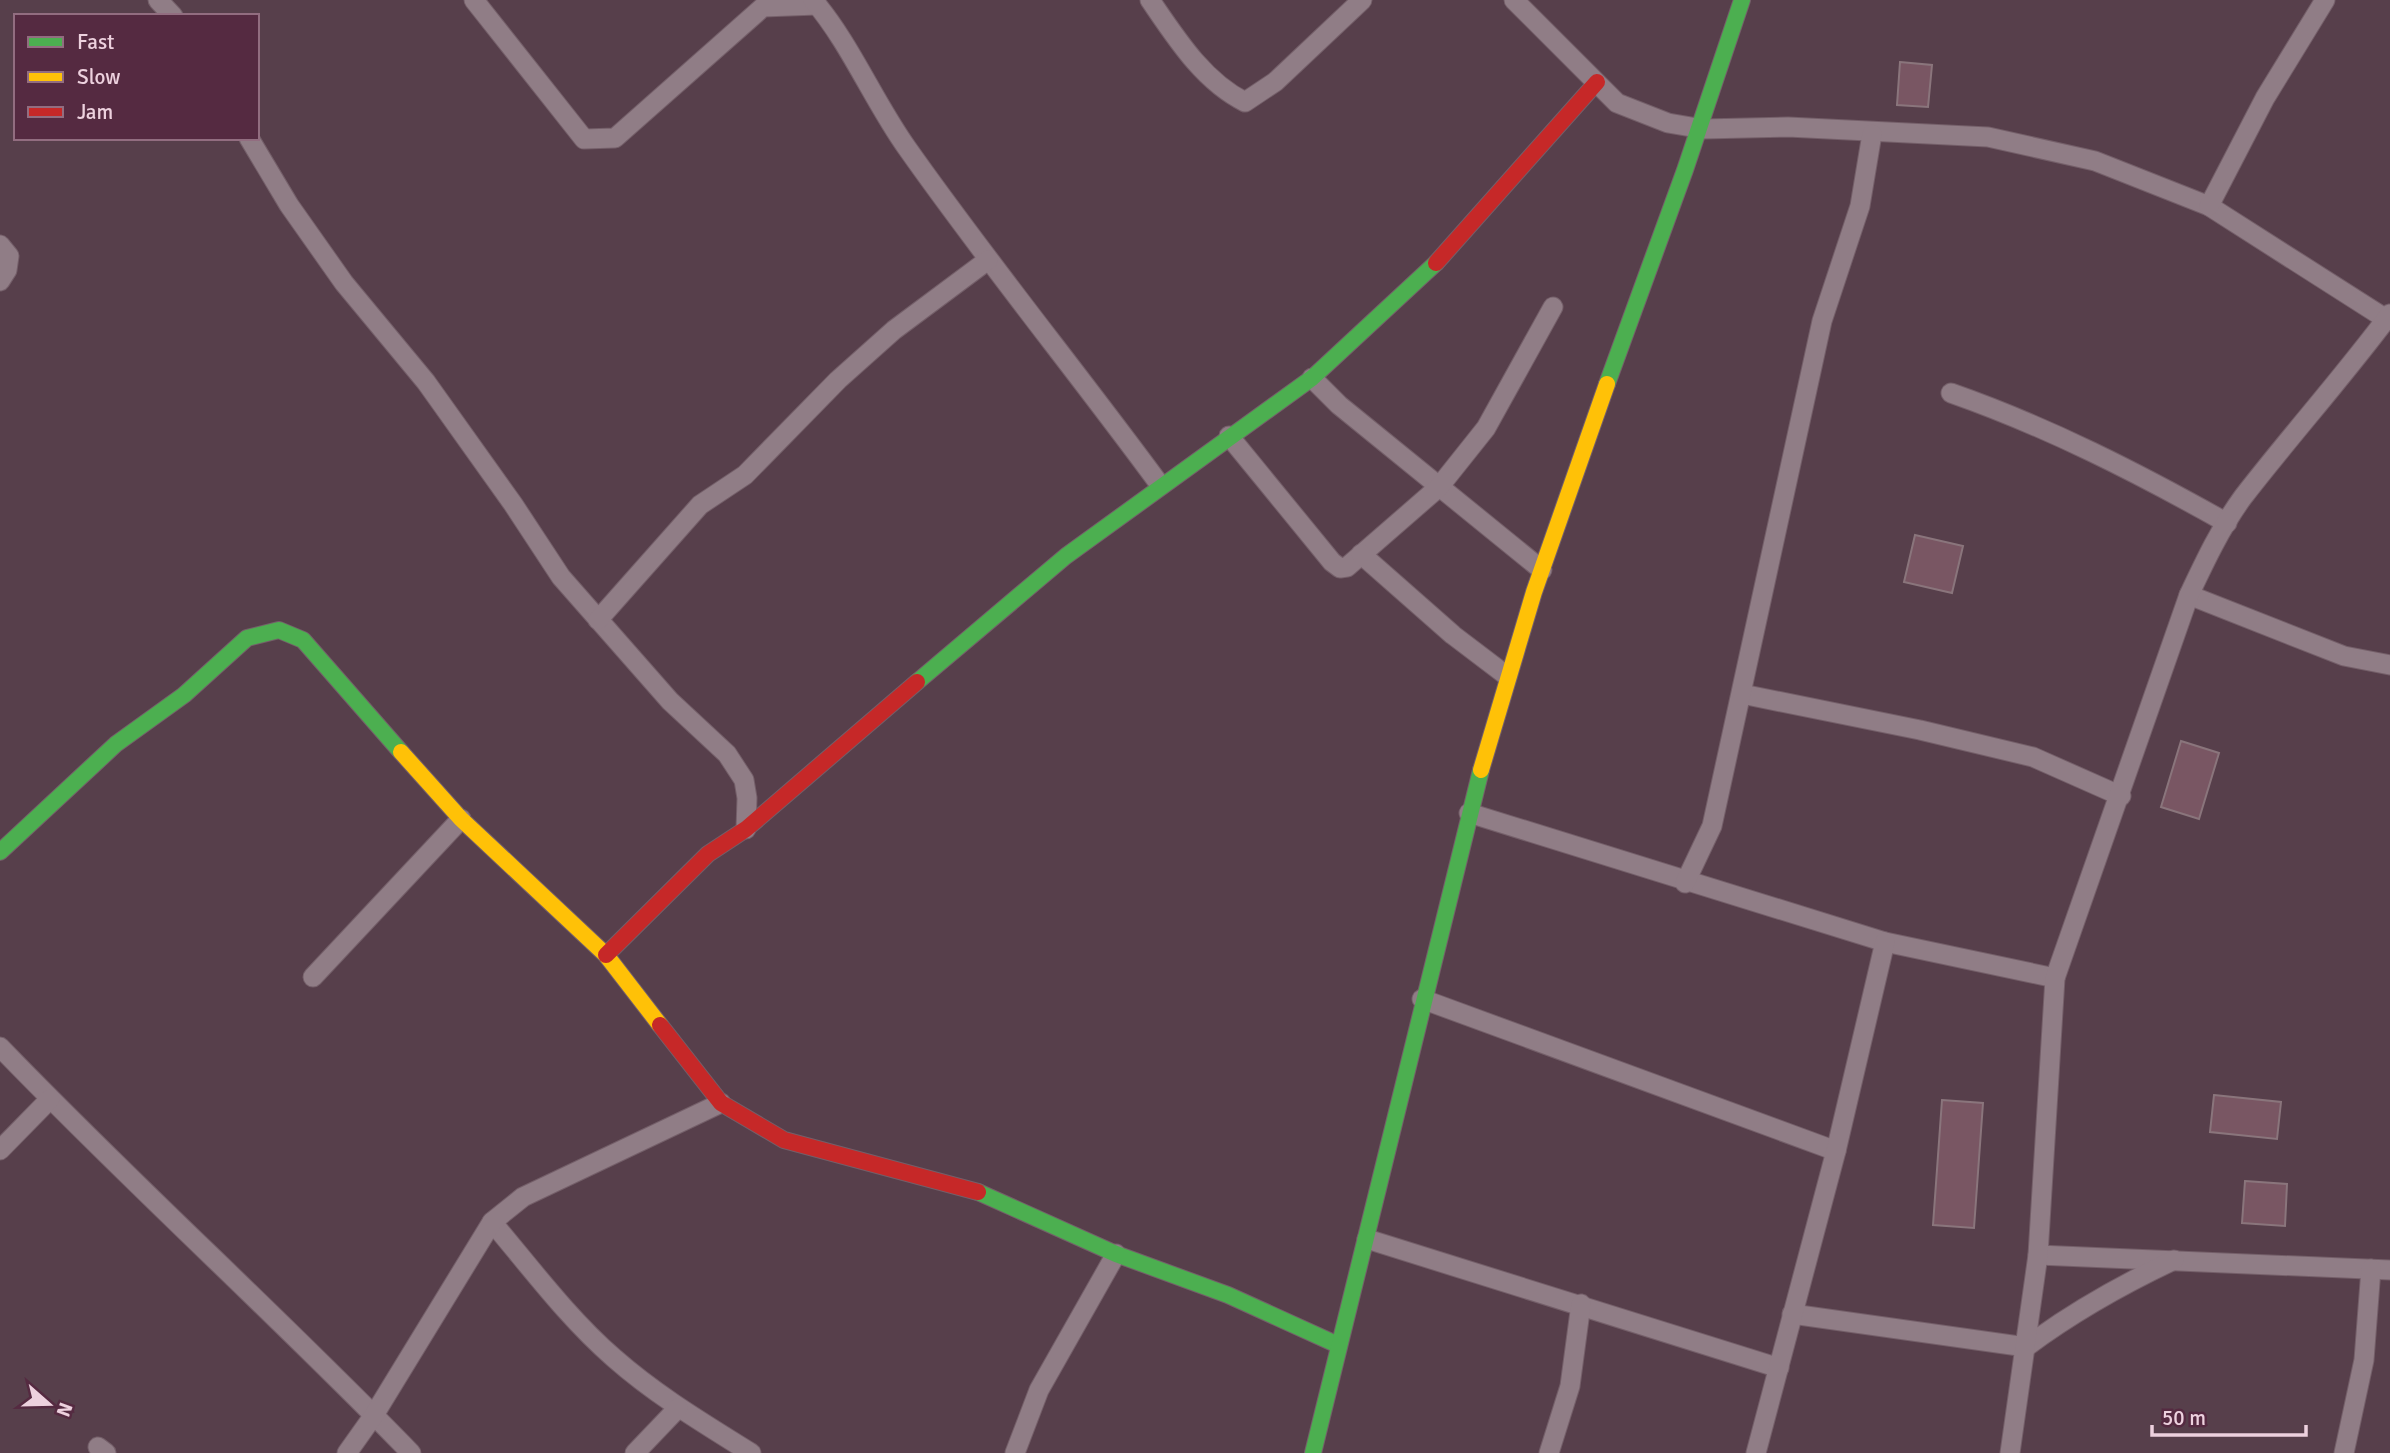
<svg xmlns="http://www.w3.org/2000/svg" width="2390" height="1453" viewBox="0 0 2390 1453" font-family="Signika,sans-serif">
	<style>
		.building { fill: #795663; stroke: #8a757c; stroke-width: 2 }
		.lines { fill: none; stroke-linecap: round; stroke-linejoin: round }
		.street-casing { stroke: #745f69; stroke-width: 21 }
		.fast-casing { stroke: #745f69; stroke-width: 18 }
		.slow-casing { stroke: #745f69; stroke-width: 18 }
		.jam-casing { stroke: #745f69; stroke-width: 18 }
		.street { stroke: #907d86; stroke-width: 19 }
		.fast { stroke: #4caf50; stroke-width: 16 }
		.slow { stroke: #ffc107; stroke-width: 16 }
		.jam { stroke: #c62828; stroke-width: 16 }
	</style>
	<rect width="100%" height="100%" fill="#573f4b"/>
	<g class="building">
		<path d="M 1900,62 L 1932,65 L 1928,107 L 1897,105 Z"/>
		<path d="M 1915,535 L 1963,546 L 1952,593 L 1904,582 Z"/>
		<path d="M 2181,741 L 2219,753 L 2199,819 L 2161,807 Z"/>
		<path d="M 2214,1095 L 2281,1102 L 2277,1139 L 2210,1132 Z"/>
		<path d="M 1942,1100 L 1983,1103 L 1974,1228 L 1933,1225 Z"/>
		<path d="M 2245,1181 L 2287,1184 L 2285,1226 L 2242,1223 Z"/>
	</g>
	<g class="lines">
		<g class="street-casing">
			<g id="street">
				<path d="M 158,0 L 173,16"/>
				<path d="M 474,0 L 584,139 L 615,138 L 763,7 L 817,5"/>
				<path d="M 813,0 C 850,43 874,102 907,148 C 988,263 1077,372 1160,485"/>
				<path d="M 1150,0 C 1176,38 1203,81 1245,102 L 1275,82 L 1362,0"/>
				<path d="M 1514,0 L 1617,103 L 1668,123 L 1703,129 L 1788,127 L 1988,137 L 2095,161 L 2209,206 L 2386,319"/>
				<path d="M 249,138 L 289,205 L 344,283 L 426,382 L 513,504 L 561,577 L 670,701 L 727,754 L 744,780 L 747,798 L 746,829"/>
				<path d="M 2209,206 L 2265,98 L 2325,0"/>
				<path d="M 0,245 L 9,256 L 7,270 L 0,281"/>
				<path d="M 1312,378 L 1339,405 L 1542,570"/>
				<path d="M 1951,393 C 2048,427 2138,473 2227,523"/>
				<path d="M 1229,436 L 1332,562 L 1340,568 L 1347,567 L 1439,487 L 1486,428 L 1553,307"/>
				<path d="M 1361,554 L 1453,635 L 1507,676"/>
				<path d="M 2189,595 L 2344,656 L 2390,665"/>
				<path d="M 598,620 L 700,505 L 745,475 L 838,380 L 894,330 L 988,260"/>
				<path d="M 1742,694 L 1920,730 L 2033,757 L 2121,796"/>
				<path d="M 1469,813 L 1885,942 L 2055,978"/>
				<path d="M 1685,883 L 1712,826 L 1822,321 L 1860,206 L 1872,134"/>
				<path d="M 313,977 L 461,819"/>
				<path d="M 1422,999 L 1836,1151"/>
				<path d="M 0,1047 C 134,1186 277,1315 411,1453"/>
				<path d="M 0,1150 L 50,1099"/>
				<path d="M 492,1222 C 531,1268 568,1318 614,1358 C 656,1395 703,1423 751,1453"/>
				<path d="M 1367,1239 L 1779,1368"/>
				<path d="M 2038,1255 L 2390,1270"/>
				<path d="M 1792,1314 L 2026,1347 C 2073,1312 2121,1285 2174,1260"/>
				<path d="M 98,1447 L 106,1453"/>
				<path d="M 347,1453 L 374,1415 L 492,1222 L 523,1197 L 721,1103"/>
				<path d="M 635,1453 L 678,1408"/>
				<path d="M 1015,1453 L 1039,1390 L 1116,1254"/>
				<path d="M 1549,1453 L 1570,1386 L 1581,1304"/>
				<path d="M 1756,1453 L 1836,1151 L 1885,942"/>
				<path d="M 2010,1453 L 2038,1255 L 2055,978 L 2189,595 C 2205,561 2221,527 2243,497 C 2291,435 2343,377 2390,314"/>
				<path d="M 2344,1453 L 2364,1360 L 2371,1269"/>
			</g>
		</g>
		<g class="fast-casing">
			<g id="fast">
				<path d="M 1607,384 L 1685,170 L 1742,0"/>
				<path d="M 917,682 L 1066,556 L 1312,378 L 1436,263"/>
				<path d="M 0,852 L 116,744 L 184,695 L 247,638 L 279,630 L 303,640 L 401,752"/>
				<path d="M 978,1192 L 1116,1254 L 1228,1295 L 1338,1345"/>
				<path d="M 1313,1453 L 1481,770"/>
			</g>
		</g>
		<g class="slow-casing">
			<g id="slow">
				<path d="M 401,752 L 461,819 L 606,955 L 660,1025"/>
				<path d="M 1481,770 L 1534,592 L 1607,384"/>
			</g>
		</g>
		<g class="jam-casing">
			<g id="jam">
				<path d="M 1436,263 L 1597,82"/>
				<path d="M 606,955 L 708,854 L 746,829 L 917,682"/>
				<path d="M 660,1025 L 721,1103 L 784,1140 L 978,1192"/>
			</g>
		</g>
		<use href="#street" class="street"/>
		<use href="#fast" class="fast"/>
		<use href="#slow" class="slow"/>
		<use href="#jam" class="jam"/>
	</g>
	<rect x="14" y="14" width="245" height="126" fill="#552a41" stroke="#926d80" stroke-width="2"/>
	<rect x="28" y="37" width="35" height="10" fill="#4caf50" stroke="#926d80" stroke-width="2"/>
	<text x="77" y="49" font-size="21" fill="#edd1de">Fast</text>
	<rect x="28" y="72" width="35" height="10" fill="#ffc107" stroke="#926d80" stroke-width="2"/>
	<text x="77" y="84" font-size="21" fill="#edd1de">Slow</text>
	<rect x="28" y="107" width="35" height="10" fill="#c62828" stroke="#926d80" stroke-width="2"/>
	<text x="77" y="119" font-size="21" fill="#edd1de">Jam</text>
	<g transform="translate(49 1404) rotate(110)" stroke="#552a41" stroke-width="5" paint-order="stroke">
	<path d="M0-5L12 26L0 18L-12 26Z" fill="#edd1de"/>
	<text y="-10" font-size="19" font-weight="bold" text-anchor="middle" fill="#edd1de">N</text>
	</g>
	<path d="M2152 1425v10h154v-10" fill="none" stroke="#edd1de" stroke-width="3.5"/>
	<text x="2162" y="1425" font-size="21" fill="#edd1de" stroke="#552a41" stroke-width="5" paint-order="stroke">50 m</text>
</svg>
